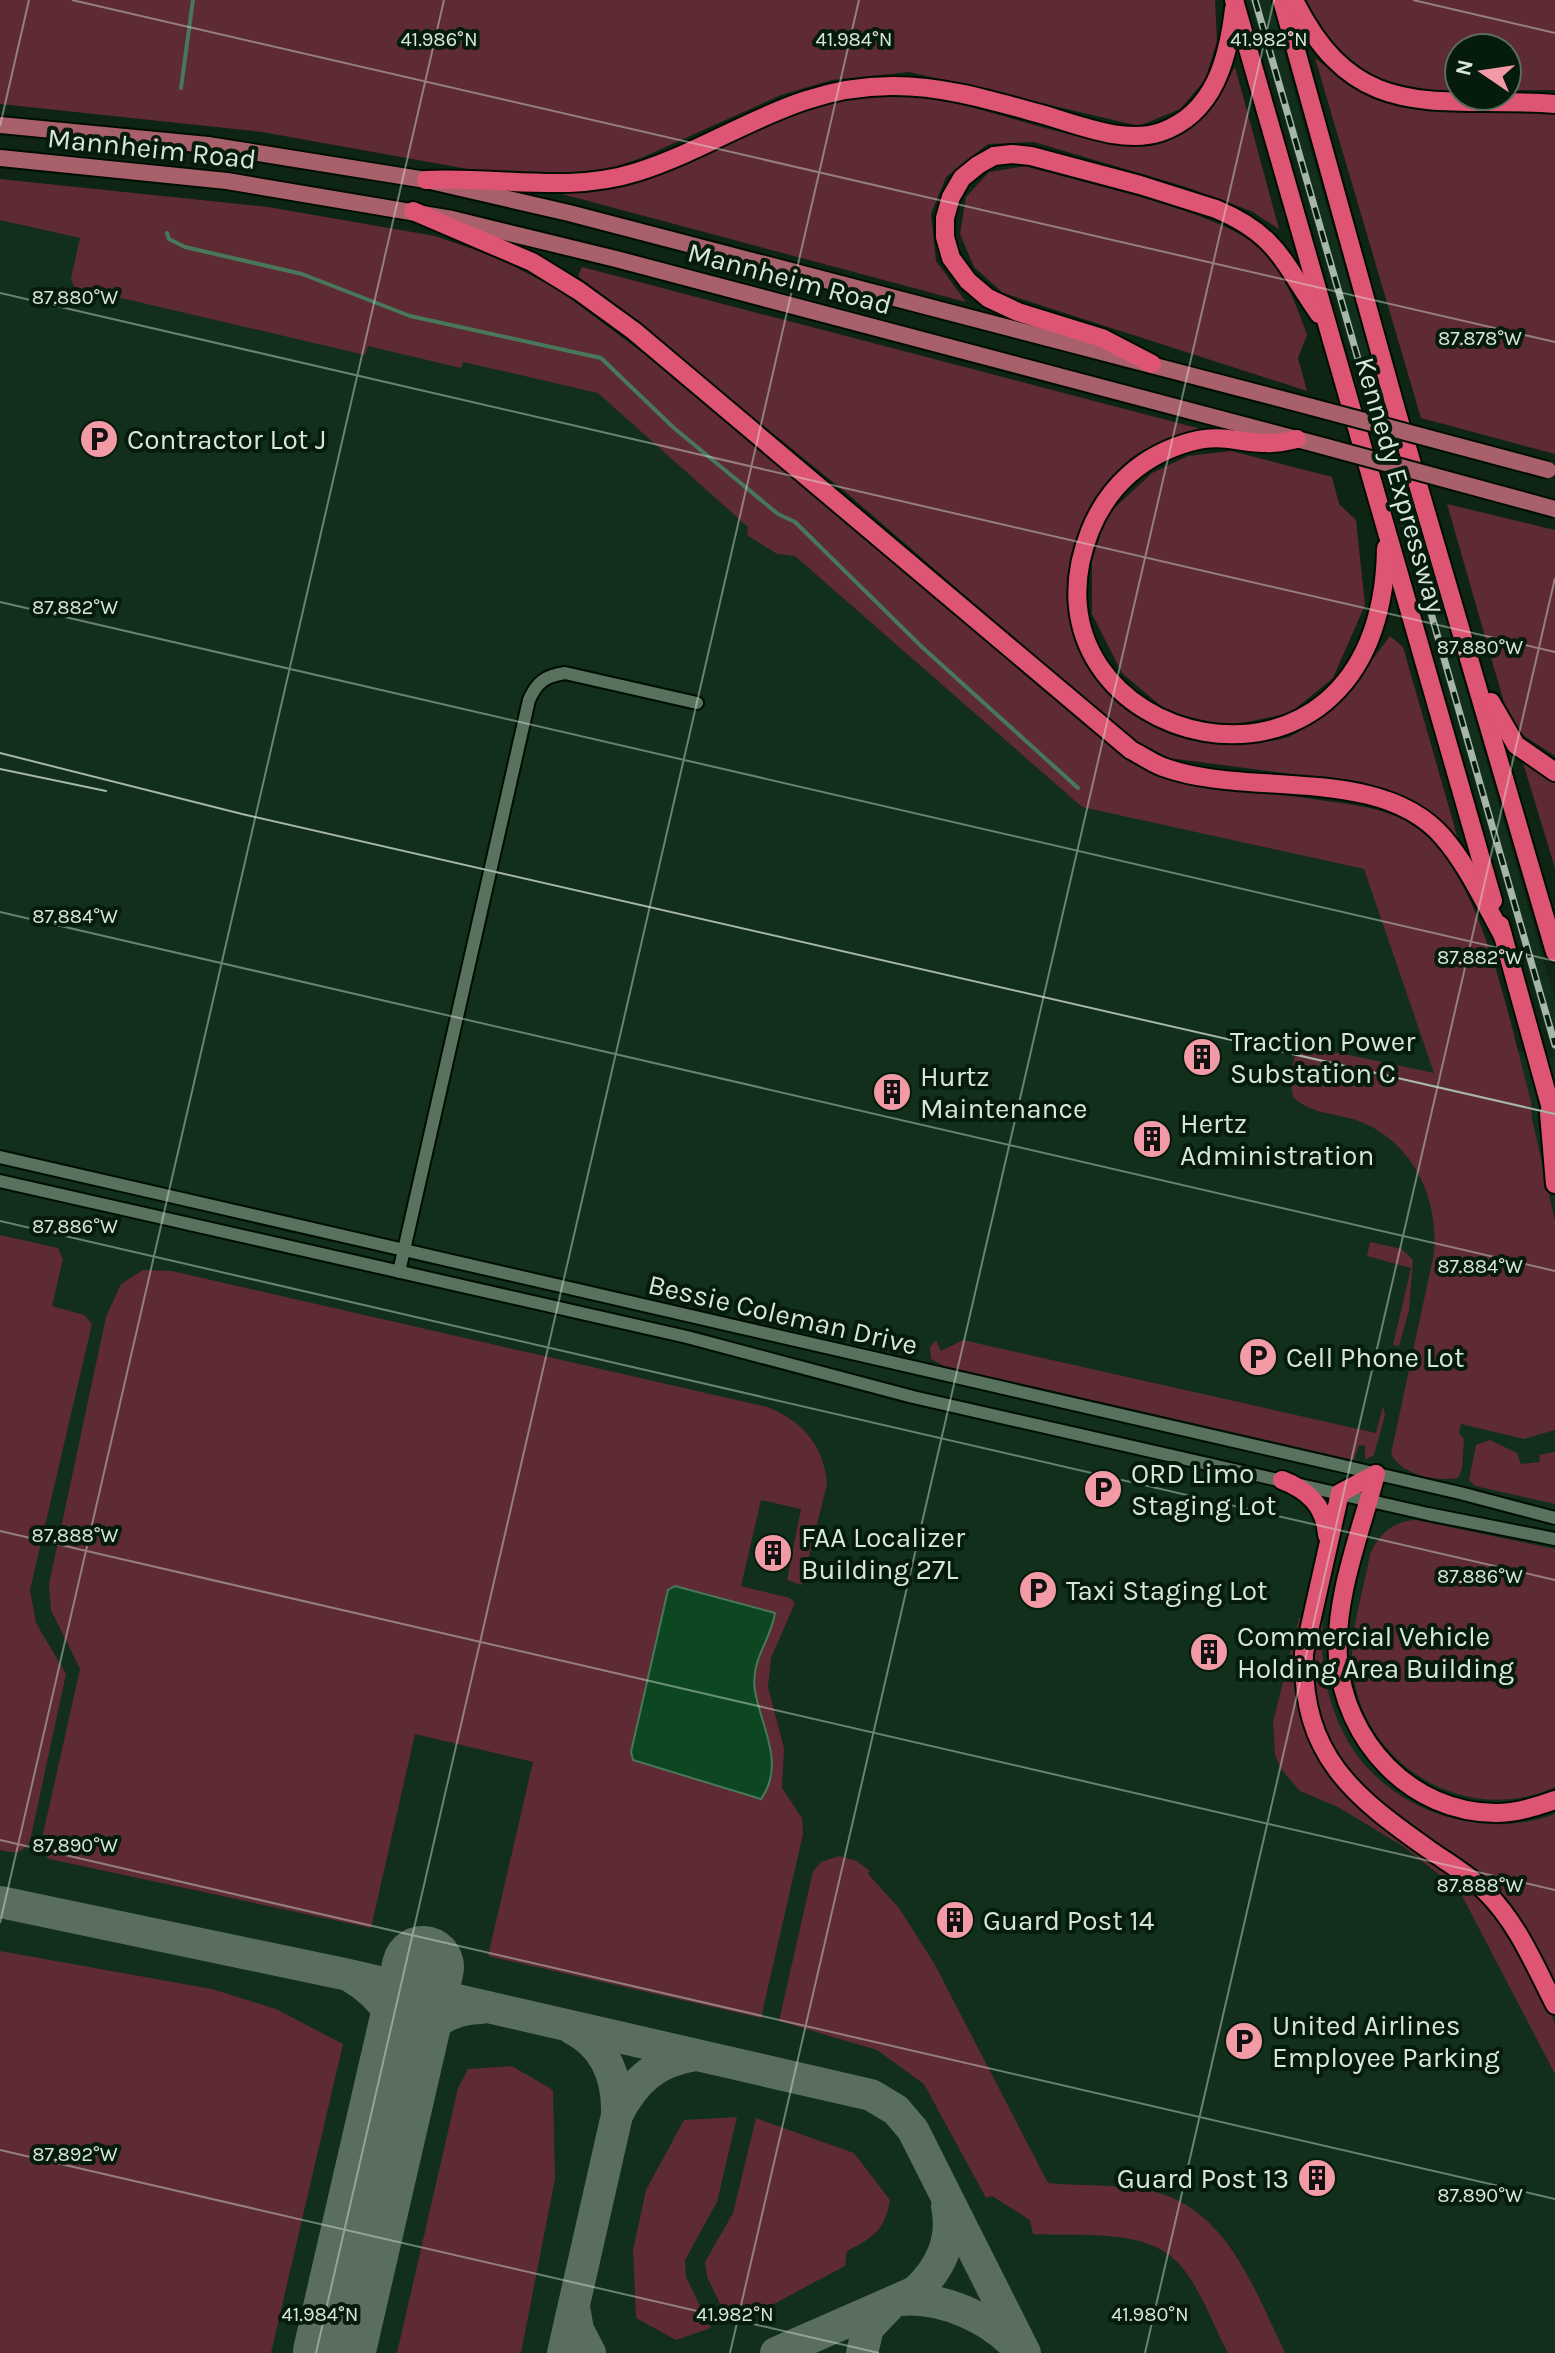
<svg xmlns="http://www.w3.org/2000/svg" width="1555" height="2353" viewBox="0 0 1555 2353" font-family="Karla,sans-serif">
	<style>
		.built { fill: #112f1a }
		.green { fill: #5e2a33 }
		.water { fill: #0c4722; stroke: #497759; stroke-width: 2 }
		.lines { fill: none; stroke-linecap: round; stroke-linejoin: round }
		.stream { stroke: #497759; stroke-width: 4 }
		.taxiway { stroke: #5a6e5e; stroke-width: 32 }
		.runway { stroke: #5a6e5e; stroke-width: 82 }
		.minor-casing { stroke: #000d02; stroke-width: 16 }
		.major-casing { stroke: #000d02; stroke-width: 20 }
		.highway-casing { stroke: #000d02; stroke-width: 22 }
		.minor { stroke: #59725e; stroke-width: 12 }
		.major { stroke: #a8616a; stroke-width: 16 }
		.highway { stroke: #dd5572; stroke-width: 18 }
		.tram { stroke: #a6b6a9; stroke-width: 2 }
		.rail-casing { stroke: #a6b6a9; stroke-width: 7 }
		.rail { stroke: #051b0b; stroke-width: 4; stroke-dasharray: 12; stroke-linecap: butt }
		.major-bridge-casing { stroke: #000d02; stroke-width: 20; stroke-linecap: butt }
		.major-bridge { stroke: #a8616a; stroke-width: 16 }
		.ticks { fill: none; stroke: #d8e6da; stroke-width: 2; stroke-opacity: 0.45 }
		.labels { text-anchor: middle; stroke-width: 8; stroke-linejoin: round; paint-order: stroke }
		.street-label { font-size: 28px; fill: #d8e6da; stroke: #051b0b }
		.poi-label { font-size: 28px; fill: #d8e6da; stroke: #051b0b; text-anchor: start }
		.ticks-label { font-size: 20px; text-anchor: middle; fill: #d8e6da; stroke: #051b0b; stroke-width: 8; stroke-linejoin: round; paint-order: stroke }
	</style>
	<rect width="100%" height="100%" fill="#0e2514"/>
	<path class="built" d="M 1250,0 L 1271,0 L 1294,92 L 1555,1000 L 1555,2353 L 0,2353 L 0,194 L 609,349 L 1092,787 L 1397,854 L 1480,1044 L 1554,1058 Z"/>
	<g class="green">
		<path d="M 0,0 L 1215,0 L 1217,41 L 1205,80 L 1180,109 L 1139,126 L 909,72 L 832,80 L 781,95 L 641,158 L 609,169 L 567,175 L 490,173 L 262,132 L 0,104 Z"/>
		<path d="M 1300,0 L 1555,0 L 1555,90 L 1507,90 L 1507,48 L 1459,48 L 1459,91 C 1427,90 1371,91 1347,65 C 1329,47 1315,21 1300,0 Z"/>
		<path d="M 1315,58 C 1407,132 1450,104 1555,112 L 1555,454 L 1421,418 Z"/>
		<path d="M 1235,67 L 1279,229 L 1251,211 L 1186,187 L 1034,142 L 988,144 L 946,177 L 931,214 L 936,261 L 966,302 L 562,194 C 588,191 613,187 639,178 C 723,151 807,90 898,93 C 975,96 1106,164 1171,138 C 1202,126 1219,94 1235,67 Z"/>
		<path d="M 1026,166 C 1086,184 1210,209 1257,245 C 1281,263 1297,307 1307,335 L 1298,358 L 1307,391 L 1003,293 L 974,267 L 960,234 L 966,197 L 989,172 Z"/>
		<path d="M 0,179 L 268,207 L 435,236 L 496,257 L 559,290 L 695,392 L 1130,762 C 1194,788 1258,791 1327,801 C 1355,805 1383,808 1408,822 C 1482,864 1509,1023 1531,1101 L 1532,1119 L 1555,1221 L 1555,1430 L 1524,1439 L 1461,1424 L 1459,1433 L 1464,1439 L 1462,1469 L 1458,1478 C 1436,1482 1402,1475 1391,1454 L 1434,1253 C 1439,1197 1412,1140 1356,1120 C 1335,1113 1310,1114 1293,1097 L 1290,1080 L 1297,1044 L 1434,1073 L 1364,869 L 1082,807 L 795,556 L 777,554 L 747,535 L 748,527 L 598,393 L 463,362 L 461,368 L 368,346 L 365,355 L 74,287 L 71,278 L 80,238 L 0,220 Z"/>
		<path d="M 582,267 L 1201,429 C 1183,436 1161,441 1144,450 C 1127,458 1111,477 1101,492 C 1017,606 1111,764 1252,742 C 1265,741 1282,741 1293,735 C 1338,709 1360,676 1390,636 L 1403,647 L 1458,839 L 1426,810 L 1389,791 L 1344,781 L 1169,758 L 1128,737 L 849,495 L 578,276 Z"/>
		<path d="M 1231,451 L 1332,477 L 1339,504 L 1356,520 L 1365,605 L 1333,678 L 1290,713 L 1228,726 L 1168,712 L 1122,673 L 1092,614 L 1092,560 L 1107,515 L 1152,473 L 1188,456 Z"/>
		<path d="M 1447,504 L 1555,530 L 1555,756 L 1520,733 L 1505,706 Z"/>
		<path d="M 1523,763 L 1555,783 L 1555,868 Z"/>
		<path d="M 0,1235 L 58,1248 L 63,1259 L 52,1306 L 84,1315 L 92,1324 L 30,1590 L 36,1623 L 66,1674 L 30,1841 C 22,1855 14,1853 0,1850 Z"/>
		<path d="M 1370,1242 L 1402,1249 L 1413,1260 L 1409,1310 L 1399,1346 L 1393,1345 L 1411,1268 L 1367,1256 Z"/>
		<path d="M 143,1270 L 172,1271 L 767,1407 C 802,1420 824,1446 827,1484 L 802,1585 L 787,1580 L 801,1509 L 761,1500 L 741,1586 L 790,1598 L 795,1603 L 771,1658 L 768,1687 L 784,1748 L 782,1788 L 802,1818 L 803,1834 L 761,2018 L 488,1956 L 533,1762 L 415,1734 L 371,1928 L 49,1859 L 42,1852 L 41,1843 L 80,1669 L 51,1610 L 49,1584 L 106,1317 L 121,1284 Z"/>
		<path d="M 936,1340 L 941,1351 L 963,1340 L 1376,1433 L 1383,1406 L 1385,1415 L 1374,1455 L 1365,1460 L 1365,1446 L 1359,1445 L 1354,1460 L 944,1366 L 931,1359 L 930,1347 Z"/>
		<path d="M 1490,1440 L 1517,1453 L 1521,1464 L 1540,1462 L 1539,1455 L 1555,1452 L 1555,1504 L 1475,1486 L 1469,1480 L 1476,1445 Z"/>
		<path d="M 1416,1520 L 1555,1549 L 1555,1787 C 1464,1829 1357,1762 1352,1662 C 1351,1626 1364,1589 1370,1554 C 1379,1534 1393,1521 1416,1520 Z"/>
		<path d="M 1321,1602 L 1325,1602 C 1318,1648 1323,1693 1344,1734 C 1381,1808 1479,1843 1555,1814 L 1555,1988 C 1544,1967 1534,1936 1517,1919 C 1436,1834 1315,1800 1311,1662 C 1311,1643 1317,1621 1321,1602 Z"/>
		<path d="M 1299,1618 L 1303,1619 C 1273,1783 1365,1805 1472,1890 C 1497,1910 1548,1995 1555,2025 C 1555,2040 1555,2059 1555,2074 L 1459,1890 L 1404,1847 L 1338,1807 L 1300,1791 L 1281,1769 L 1275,1755 L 1273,1722 Z"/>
		<path d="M 839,1856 L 857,1861 L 870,1871 L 868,1874 L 899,1908 L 934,1963 L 1048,2183 C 1079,2186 1110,2184 1141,2189 C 1225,2201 1253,2287 1285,2353 L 1228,2353 C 1213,2325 1201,2289 1180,2265 C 1148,2227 1078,2237 1033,2234 L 1030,2220 L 992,2196 L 986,2198 L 924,2084 L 877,2050 L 779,2021 L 813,1871 L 821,1862 Z"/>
		<path d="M 0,1951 L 212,1989 L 276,2009 L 343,2044 L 271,2353 L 0,2353 Z"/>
		<path d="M 512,2066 L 553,2090 L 555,2179 L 521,2353 L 397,2353 L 458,2088 L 468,2069 Z"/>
		<path d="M 737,2117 L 717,2202 L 685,2260 L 686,2277 L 711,2328 L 676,2340 L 636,2318 L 633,2250 L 646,2190 L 684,2120 Z"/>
		<path d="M 756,2118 L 854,2153 L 890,2200 C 885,2230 873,2238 847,2251 L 845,2266 L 751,2316 L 729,2322 L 707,2277 L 705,2262 L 733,2213 Z"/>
	</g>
	<path class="water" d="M 675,1586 L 775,1613 C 771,1640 750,1660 755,1691 C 761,1727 786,1764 761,1799 L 633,1760 L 631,1752 L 668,1590 Z"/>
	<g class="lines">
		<g class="stream">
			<path d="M 181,88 L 193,0"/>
			<path d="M 167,233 L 169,239 L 185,247 L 302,274 L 410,316 L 601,358 L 674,428 L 778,514 L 795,522 L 922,647 L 1078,788"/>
		</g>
		<g class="taxiway">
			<path d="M 0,1902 L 344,1974 L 871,2095 L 896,2110 L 913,2130 L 1025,2353"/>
			<path d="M 353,1978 C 386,1998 399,2023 401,2060"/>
			<path d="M 401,2060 C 421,2032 443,2008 481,2008"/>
			<path d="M 617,2115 C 635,2079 657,2061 696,2055"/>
			<path d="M 900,2300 C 941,2296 992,2318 1019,2350"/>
			<path d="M 574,2307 L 578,2330 L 590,2353"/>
			<path d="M 563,2353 L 617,2115 C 618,2079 606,2046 573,2029"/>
			<path d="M 776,2353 L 915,2292 C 940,2270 954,2240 947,2206"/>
			<path d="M 862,2353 L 868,2328 L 889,2306"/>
		</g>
		<path class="runway" d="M 334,2353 L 423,1967"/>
		<g class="minor-casing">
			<g id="minor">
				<path d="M 0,1157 L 1460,1493 L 1555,1518"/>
				<path d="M 0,1181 L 687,1337 L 913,1397 L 1428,1514 L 1555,1539"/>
				<path d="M 399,1272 L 529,700 C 537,682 545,676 565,673 L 697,703"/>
			</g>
		</g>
		<g class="major-casing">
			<g id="major">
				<path d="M 0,125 L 208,145 L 426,180 L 569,213 L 1312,407"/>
				<path d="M 0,158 L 227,181 L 452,219 L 616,259 L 1323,446"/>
			</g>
		</g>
		<g class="highway-casing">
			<g id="highway">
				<path d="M 1234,0 L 1493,901"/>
				<path d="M 1282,0 L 1397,413 L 1555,952"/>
				<path d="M 1294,0 C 1357,128 1438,95 1555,104"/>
				<path d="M 426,180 C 497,176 567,194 637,172 C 728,143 792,85 894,86 C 943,86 990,100 1037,113 C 1075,123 1122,145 1161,132 C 1215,113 1228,58 1234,9"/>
				<path d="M 413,211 L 532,262 L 579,291 L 634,331 L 1131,750 C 1141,755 1152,763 1163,767 C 1246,798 1380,764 1443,837 C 1468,866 1484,902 1503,936"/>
				<path d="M 1152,364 L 1102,338 L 1018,312 L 988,298 L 968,281 L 951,258 L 945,237 L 945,218 L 951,197 L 962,178 L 978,165 L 994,156 L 1012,154 L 1031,156 L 1140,185 L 1216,209 C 1278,235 1283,263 1319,314"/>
				<path d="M 1297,439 C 1288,441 1277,444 1267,443 C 1238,443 1222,433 1190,442 C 1143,455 1108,486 1090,531 C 1004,746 1382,846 1386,548"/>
				<path d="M 1491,702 L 1516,745 L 1555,772"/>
				<path d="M 1500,925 L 1555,1123"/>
				<path d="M 1549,1113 L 1555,1184"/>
				<path d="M 1376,1474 L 1340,1493 L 1304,1653 C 1301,1756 1354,1797 1431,1851 C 1450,1864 1469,1875 1485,1891 C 1517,1922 1535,1966 1555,2005"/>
				<path d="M 1376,1474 C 1361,1531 1334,1598 1338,1658 C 1344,1740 1410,1813 1496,1813 C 1517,1813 1536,1807 1555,1800"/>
				<path d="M 1282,1480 C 1308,1490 1325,1506 1327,1535"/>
			</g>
		</g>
		<use href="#minor" class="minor"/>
		<use href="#major" class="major"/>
		<use href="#highway" class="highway"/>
		<g class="tram">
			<path d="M 0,753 L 242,814 L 1555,1114"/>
			<path d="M 0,769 L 106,791"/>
		</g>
		<g class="rail-casing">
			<path id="rail" d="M 1255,0 L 1555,1045"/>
		</g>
		<use href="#rail" class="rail"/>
		<g class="major-bridge-casing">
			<g id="major-bridge">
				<path d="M 1312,407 L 1548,470"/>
				<path d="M 1323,446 L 1555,509"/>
			</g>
		</g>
		<use href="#major-bridge" class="major-bridge"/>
	</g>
	<path class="ticks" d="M 72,0 L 1555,342M 1413,0 L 1555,33M 0,126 L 29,0M 0,293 L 1555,652M 0,602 L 1555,961M 0,912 L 1555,1271M 0,1221 L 1555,1580M 0,1531 L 1555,1890M 0,1840 L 1555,2199M 0,1923 L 444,0M 0,2150 L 879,2353M 316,2353 L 859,0M 730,2353 L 1274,0M 1145,2353 L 1555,578"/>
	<defs>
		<g id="parking-disc" transform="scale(2)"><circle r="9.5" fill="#f39aa7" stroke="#051b0b"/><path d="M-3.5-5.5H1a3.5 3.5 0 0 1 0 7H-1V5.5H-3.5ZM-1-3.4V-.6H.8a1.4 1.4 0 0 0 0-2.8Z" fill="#111"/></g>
		<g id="building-disc" transform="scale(2)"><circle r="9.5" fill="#f39aa7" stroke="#051b0b"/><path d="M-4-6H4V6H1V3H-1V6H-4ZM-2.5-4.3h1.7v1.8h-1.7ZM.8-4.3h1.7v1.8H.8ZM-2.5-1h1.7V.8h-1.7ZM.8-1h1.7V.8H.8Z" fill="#111"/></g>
	</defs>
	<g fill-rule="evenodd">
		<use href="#parking-disc" x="99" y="439"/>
		<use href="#building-disc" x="1202" y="1057"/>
		<use href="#building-disc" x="892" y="1092"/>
		<use href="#building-disc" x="1152" y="1139"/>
		<use href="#parking-disc" x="1258" y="1357"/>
		<use href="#parking-disc" x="1103" y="1489"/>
		<use href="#building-disc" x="773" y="1553"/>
		<use href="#parking-disc" x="1038" y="1590"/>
		<use href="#building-disc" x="1209" y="1652"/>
		<use href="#building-disc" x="955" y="1920"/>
		<use href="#parking-disc" x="1244" y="2041"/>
		<use href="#building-disc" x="1317" y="2178"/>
	</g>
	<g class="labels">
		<g class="street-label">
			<text transform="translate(152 148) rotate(6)" y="10">Mannheim Road</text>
			<text transform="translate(790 278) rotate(15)" y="10">Mannheim Road</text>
			<text transform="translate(1401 485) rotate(74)" y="10">Kennedy Expressway</text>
			<text transform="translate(783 1314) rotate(13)" y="10">Bessie Coleman Drive</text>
		</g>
		<g class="poi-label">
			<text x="127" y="449">Contractor Lot J</text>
			<text x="1230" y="1051">Traction Power<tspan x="1230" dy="32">Substation C</tspan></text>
			<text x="920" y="1086">Hurtz<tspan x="920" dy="32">Maintenance</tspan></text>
			<text x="1180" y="1133">Hertz<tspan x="1180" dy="32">Administration</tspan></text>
			<text x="1286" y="1367">Cell Phone Lot</text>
			<text x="1131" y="1483">ORD Limo<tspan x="1131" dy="32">Staging Lot</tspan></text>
			<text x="801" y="1547">FAA Localizer<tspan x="801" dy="32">Building 27L</tspan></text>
			<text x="1066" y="1600">Taxi Staging Lot</text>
			<text x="1237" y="1646">Commercial Vehicle<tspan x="1237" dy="32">Holding Area Building</tspan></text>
			<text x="983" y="1930">Guard Post 14</text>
			<text x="1272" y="2035">United Airlines<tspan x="1272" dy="32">Employee Parking</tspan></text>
			<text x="1289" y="2188" text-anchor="end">Guard Post 13</text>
		</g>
	</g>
	<g class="ticks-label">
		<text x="854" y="46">41.984°N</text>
		<text x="1269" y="46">41.982°N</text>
		<text x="439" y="46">41.986°N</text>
		<text x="75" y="304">87.880°W</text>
		<text x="1480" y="345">87.878°W</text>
		<text x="75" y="614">87.882°W</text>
		<text x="1480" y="654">87.880°W</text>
		<text x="75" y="923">87.884°W</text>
		<text x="1480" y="964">87.882°W</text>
		<text x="75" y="1233">87.886°W</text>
		<text x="1480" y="1273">87.884°W</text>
		<text x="75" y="1542">87.888°W</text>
		<text x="1480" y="1583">87.886°W</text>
		<text x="75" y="1852">87.890°W</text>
		<text x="1480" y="1892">87.888°W</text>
		<text x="75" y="2161">87.892°W</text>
		<text x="1480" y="2202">87.890°W</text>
		<text x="320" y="2321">41.984°N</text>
		<text x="735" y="2321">41.982°N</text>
		<text x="1150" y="2321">41.980°N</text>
	</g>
	<g transform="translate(1483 72) rotate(283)"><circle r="38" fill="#051b0b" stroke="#596c5e" stroke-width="2"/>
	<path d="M0-6L14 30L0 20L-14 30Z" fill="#f39aa7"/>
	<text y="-12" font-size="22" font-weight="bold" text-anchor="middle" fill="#d8e6da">N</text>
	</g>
</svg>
